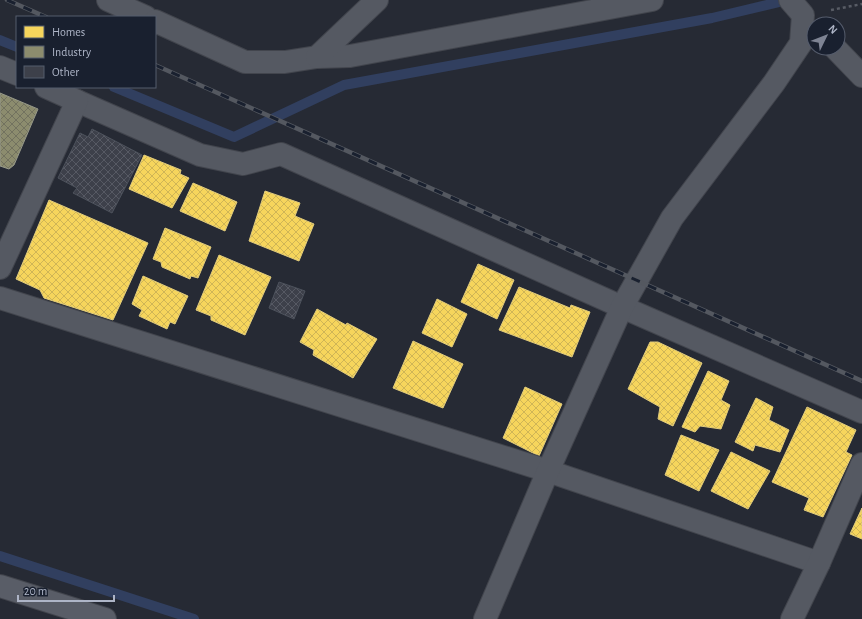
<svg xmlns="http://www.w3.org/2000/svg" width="862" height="619" viewBox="0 0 862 619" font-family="'Alegreya Sans',sans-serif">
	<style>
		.homes { fill: url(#homes-cross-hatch); stroke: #e0cb7c }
		.industry { fill: url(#industry-cross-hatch); stroke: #969889 }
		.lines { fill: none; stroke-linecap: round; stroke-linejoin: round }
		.stream { stroke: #313f5f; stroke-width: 10 }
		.building { fill: url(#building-cross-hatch); stroke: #4d525c }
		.street-casing { stroke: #42454d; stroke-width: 24 }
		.secondary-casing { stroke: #42454d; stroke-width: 24 }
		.path { stroke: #585c65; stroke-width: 2.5; stroke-dasharray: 3 3; stroke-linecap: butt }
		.street { stroke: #555962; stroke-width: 22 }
		.secondary { stroke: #595d67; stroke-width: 22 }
		.rail-casing { stroke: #545860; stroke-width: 4.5 }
		.rail { stroke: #19202f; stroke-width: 3; stroke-dasharray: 9; stroke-linecap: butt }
	</style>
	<defs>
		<pattern id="homes-cross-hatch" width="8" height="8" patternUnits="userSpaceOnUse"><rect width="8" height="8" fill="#f6d55c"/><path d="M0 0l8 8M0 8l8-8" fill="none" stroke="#cfb556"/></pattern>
		<pattern id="industry-cross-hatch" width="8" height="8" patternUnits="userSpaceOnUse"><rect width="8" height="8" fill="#8c8c6e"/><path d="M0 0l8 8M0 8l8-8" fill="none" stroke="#72725f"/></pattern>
		<pattern id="building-cross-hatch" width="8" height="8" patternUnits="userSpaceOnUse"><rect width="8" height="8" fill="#3d404a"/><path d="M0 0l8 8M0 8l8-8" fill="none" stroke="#565963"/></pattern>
	</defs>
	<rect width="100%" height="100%" fill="#262a34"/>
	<g class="homes">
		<path d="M 144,155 L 181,170 L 180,174 L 189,178 L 172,208 L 129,189 Z"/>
		<path d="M 193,183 L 237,202 L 225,231 L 180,211 Z"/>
		<path d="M 265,191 L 300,203 L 295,216 L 314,224 L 299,261 L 249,241 Z"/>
		<path d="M 49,200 L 148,243 L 113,320 L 44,298 L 40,290 L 16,279 Z"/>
		<path d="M 165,228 L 211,247 L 198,278 L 191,276 L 190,279 L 162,267 L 161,262 L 153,259 Z"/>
		<path d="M 219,255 L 271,277 L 245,335 L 211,320 L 211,316 L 196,310 Z"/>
		<path d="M 478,264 L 514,280 L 497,319 L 461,302 Z"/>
		<path d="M 143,276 L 188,296 L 175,324 L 170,322 L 167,329 L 139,316 L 142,310 L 132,304 Z"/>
		<path d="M 519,287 L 570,308 L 571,305 L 590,312 L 572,357 L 499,330 Z"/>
		<path d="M 437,299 L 467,314 L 452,347 L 422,333 Z"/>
		<path d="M 317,309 L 346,325 L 347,323 L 377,339 L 353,378 L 313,355 L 314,350 L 300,342 Z"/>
		<path d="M 413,341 L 463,364 L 443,408 L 393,388 Z"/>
		<path d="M 650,342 L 658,342 L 702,363 L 673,426 L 658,419 L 660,407 L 628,389 Z"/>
		<path d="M 708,371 L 729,381 L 721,400 L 730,405 L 721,429 L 700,426 L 695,432 L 682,427 Z"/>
		<path d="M 525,387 L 562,404 L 539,456 L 503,438 Z"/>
		<path d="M 756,398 L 773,407 L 769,420 L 789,430 L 780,452 L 755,445 L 753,451 L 735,442 Z"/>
		<path d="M 807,407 L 856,430 L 846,452 L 852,455 L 823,517 L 804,510 L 809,498 L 772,482 Z"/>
		<path d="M 681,435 L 719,450 L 699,491 L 665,475 Z"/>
		<path d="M 731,452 L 770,471 L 748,509 L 711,491 Z"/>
		<path d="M 862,508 L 862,539 L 850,534 Z"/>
	</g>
	<path class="industry" d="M 0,93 L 38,109 L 14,165 L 9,169 L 0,166 Z"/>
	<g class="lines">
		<g class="stream">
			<path d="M 0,40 L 17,47"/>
			<path d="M 114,87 L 234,137 L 344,85 L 712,18 L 788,0"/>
			<path d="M 0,556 L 194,619"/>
		</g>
	</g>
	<g class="building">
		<path d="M 92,129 L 142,155 L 112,213 L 73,193 L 77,188 L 58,178 L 80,133 L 88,137 Z"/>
		<path d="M 279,282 L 305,291 L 294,319 L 269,308 Z"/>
	</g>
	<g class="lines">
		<g class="street-casing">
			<g id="street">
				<path d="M 108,0 L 146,17"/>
				<path d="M 155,21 L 245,62 L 285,62 L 317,57 L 350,56 L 652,0"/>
				<path d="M 835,48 L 862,76"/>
				<path d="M 317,57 L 377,0"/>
				<path d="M 0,67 L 17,74"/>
				<path d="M 77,101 L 200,155 L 243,164 L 281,154 L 622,307 L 862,412"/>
				<path d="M 0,268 L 77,101 L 46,87"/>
				<path d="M 0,298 L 548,471 L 819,563"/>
				<path d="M 485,619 L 548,471 L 622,307 L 672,218 L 774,83 L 801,43 L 803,15 L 790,0"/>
				<path d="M 792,619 L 819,563 L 862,464"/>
			</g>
		</g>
		<g class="secondary-casing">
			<path id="secondary" d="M 0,586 L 105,619"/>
		</g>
		<path class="path" d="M 831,10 L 862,4"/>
		<use href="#street" class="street"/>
		<use href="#secondary" class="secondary"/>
		<g class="rail-casing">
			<g id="rail">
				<path d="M 7,0 L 46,17"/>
				<path d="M 155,65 L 862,381"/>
			</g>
		</g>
		<use href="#rail" class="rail"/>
	</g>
	<rect x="16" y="16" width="140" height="72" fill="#19202f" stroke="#555c6c"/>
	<rect x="24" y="26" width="20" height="12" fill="#f6d55c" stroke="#555c6c"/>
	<text x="52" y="36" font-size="12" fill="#aeb5c7">Homes</text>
	<rect x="24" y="46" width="20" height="12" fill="#8c8c6e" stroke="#555c6c"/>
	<text x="52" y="56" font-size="12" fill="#aeb5c7">Industry</text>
	<rect x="24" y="66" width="20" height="12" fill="#3d404a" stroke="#555c6c"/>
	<text x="52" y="76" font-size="12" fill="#aeb5c7">Other</text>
	<g transform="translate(826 36) rotate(47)"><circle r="19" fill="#19202f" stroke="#555c6c"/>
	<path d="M0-3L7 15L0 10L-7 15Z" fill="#7e8494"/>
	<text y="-6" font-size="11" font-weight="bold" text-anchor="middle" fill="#aeb5c7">N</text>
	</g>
	<path d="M18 595v6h96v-6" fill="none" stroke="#aeb5c7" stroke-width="2"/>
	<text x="24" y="595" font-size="12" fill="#aeb5c7" stroke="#19202f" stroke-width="3" paint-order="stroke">20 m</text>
</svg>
